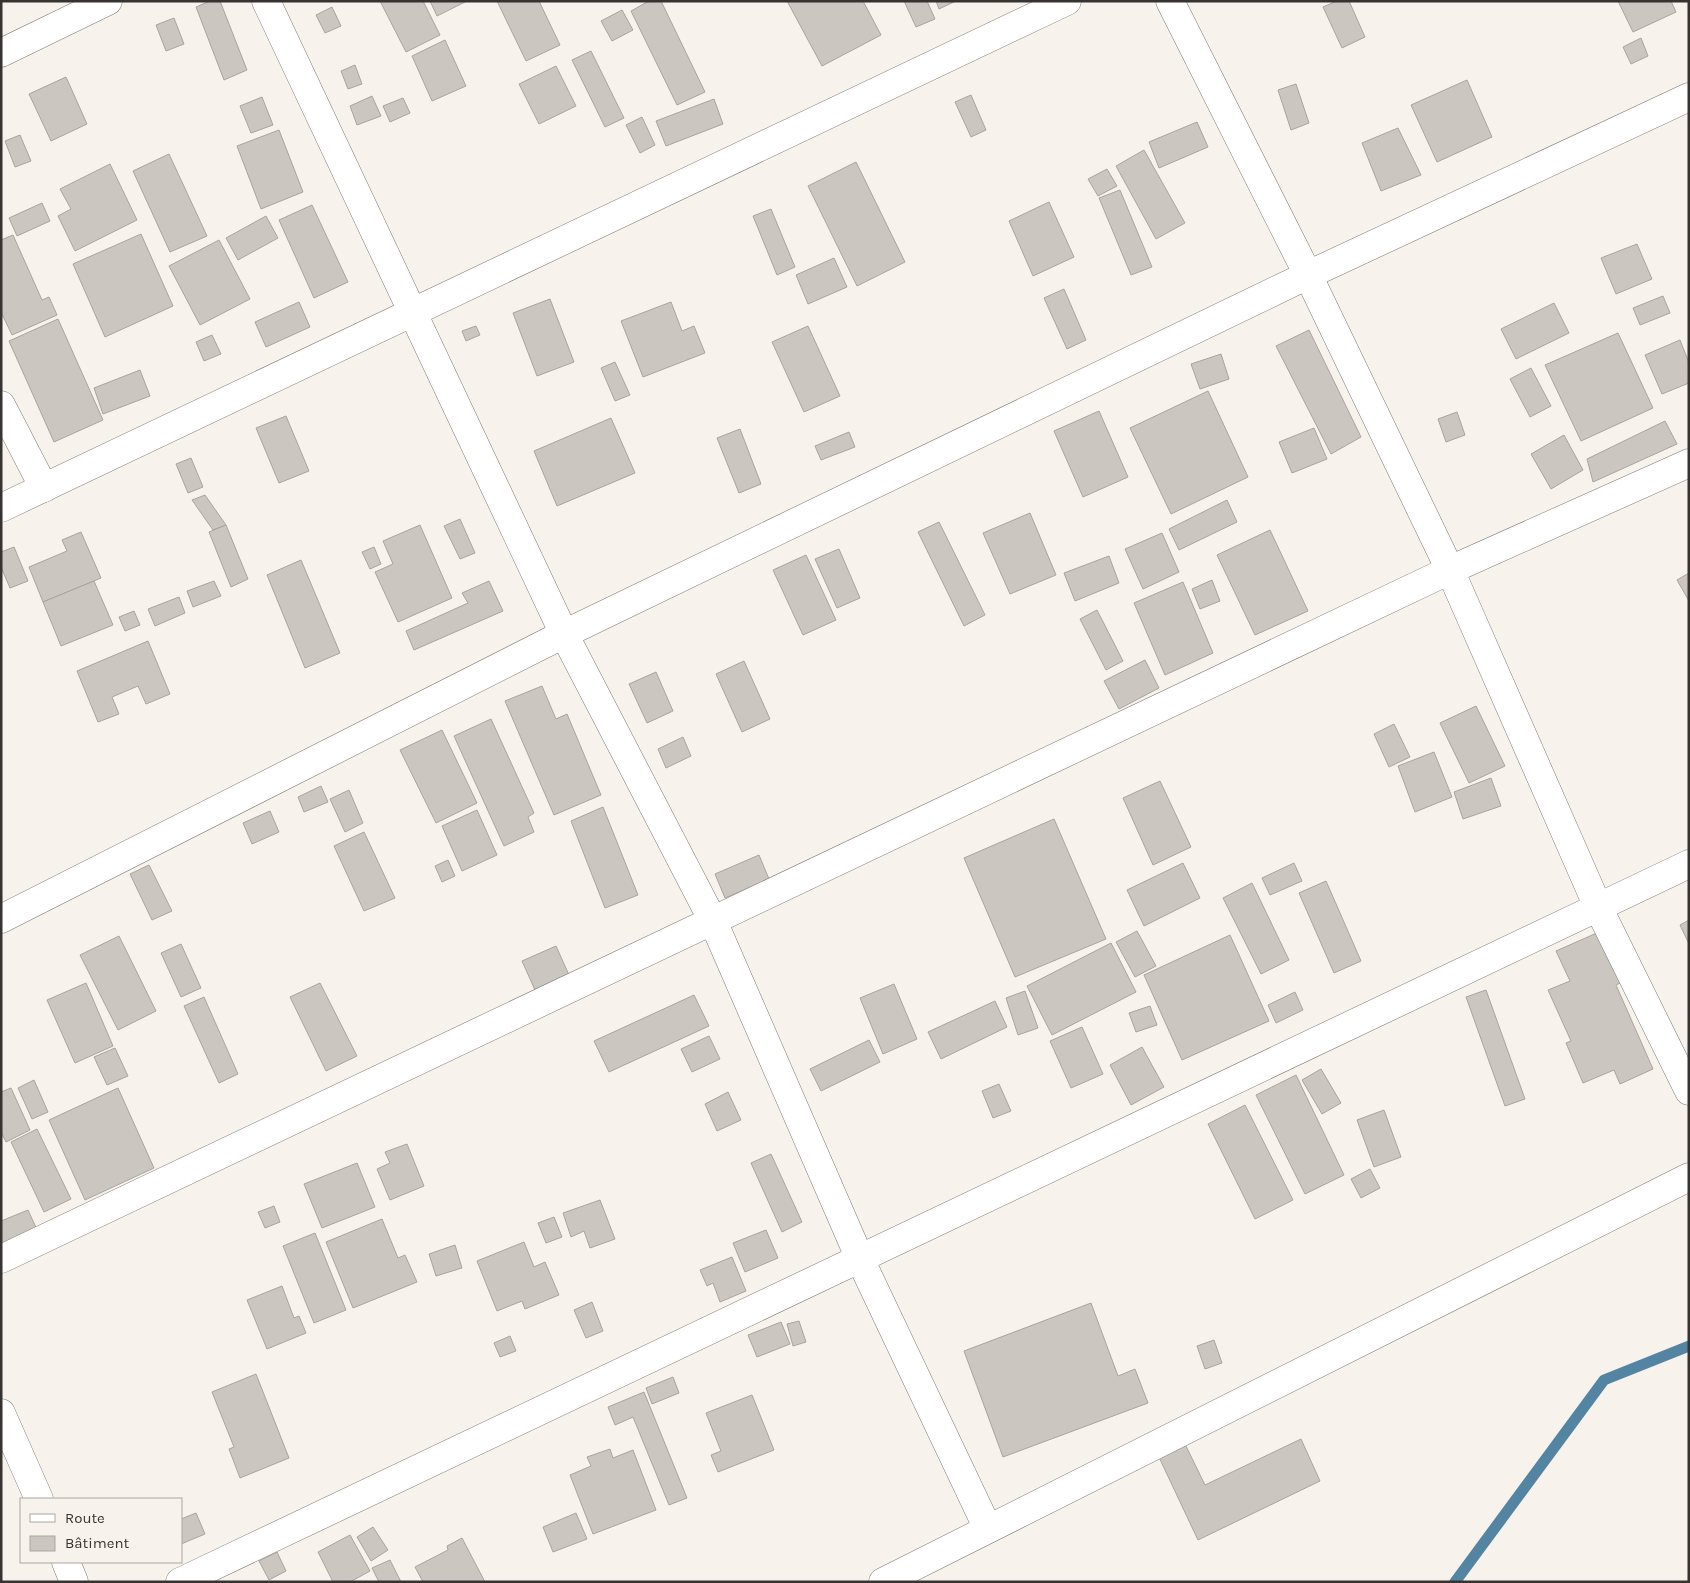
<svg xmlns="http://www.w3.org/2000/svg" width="1690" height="1583" viewBox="0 0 1690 1583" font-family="Karla,sans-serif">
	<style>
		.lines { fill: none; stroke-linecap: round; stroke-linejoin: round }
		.stream { stroke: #5384a2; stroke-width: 11 }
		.building { fill: #ccc6c0; stroke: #a9a49e }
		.minor-casing { stroke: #807b75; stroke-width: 29 }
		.minor { stroke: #fff; stroke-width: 28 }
	</style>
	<rect width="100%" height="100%" fill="#f7f2eb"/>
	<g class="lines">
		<path class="stream" d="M 1455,1582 L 1604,1380 L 1689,1346"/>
	</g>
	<g class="building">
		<path d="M 210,1 L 220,1 L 247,70 L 224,80 L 196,7 Z"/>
		<path d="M 380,1 L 423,1 L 440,35 L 406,52 Z"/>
		<path d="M 430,1 L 467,1 L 437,16 Z"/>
		<path d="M 497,1 L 539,1 L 560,45 L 526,61 Z"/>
		<path d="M 649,1 L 661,1 L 705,92 L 677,105 L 631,11 Z"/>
		<path d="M 787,1 L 863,1 L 881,35 L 822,66 Z"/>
		<path d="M 904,1 L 927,1 L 935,19 L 916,27 Z"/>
		<path d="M 936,1 L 956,1 L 939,9 Z"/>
		<path d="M 1337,1 L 1349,1 L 1365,37 L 1342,48 L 1323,7 Z"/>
		<path d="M 1618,1 L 1671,1 L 1676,12 L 1633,32 Z"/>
		<path d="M 332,7 L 341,26 L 325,33 L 316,15 Z"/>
		<path d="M 622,10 L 633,30 L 612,41 L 601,21 Z"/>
		<path d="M 174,18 L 184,44 L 166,51 L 156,25 Z"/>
		<path d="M 1641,38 L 1648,56 L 1631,64 L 1623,47 Z"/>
		<path d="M 445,40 L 466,86 L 432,101 L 412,56 Z"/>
		<path d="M 591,51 L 624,118 L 605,127 L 572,60 Z"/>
		<path d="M 355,65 L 362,84 L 348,89 L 341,71 Z"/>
		<path d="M 556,66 L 576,106 L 539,124 L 519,84 Z"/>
		<path d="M 66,77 L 87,124 L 51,141 L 29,94 Z"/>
		<path d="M 1467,80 L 1492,137 L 1437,162 L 1411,105 Z"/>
		<path d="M 1296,84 L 1309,123 L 1291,130 L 1278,90 Z"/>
		<path d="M 971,95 L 986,130 L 971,137 L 955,102 Z"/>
		<path d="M 372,96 L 381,116 L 357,125 L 350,106 Z"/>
		<path d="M 262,97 L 273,125 L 251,133 L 240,106 Z"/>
		<path d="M 403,98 L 410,113 L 390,122 L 383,106 Z"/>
		<path d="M 714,99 L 723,124 L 666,146 L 656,121 Z"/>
		<path d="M 642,117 L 655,145 L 640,153 L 626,125 Z"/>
		<path d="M 1197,122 L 1208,147 L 1159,168 L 1149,142 Z"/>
		<path d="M 1398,128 L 1421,175 L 1381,191 L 1362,143 Z"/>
		<path d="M 279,130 L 303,192 L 261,209 L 237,146 Z"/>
		<path d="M 20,135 L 31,161 L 15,167 L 5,141 Z"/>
		<path d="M 1144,150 L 1185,223 L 1156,239 L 1116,166 Z"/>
		<path d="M 169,154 L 207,236 L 170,252 L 133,171 Z"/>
		<path d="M 856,162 L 905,262 L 857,286 L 808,186 Z"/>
		<path d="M 110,164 L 137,220 L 75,251 L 58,216 L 71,209 L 60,189 Z"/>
		<path d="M 1107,169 L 1117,186 L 1098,196 L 1088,179 Z"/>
		<path d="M 1120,190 L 1152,267 L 1131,275 L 1099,198 Z"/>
		<path d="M 1049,202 L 1074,257 L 1033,276 L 1009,221 Z"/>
		<path d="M 42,203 L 50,221 L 17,236 L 9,218 Z"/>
		<path d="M 312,205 L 348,282 L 314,298 L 279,220 Z"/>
		<path d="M 771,209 L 795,267 L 777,275 L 753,216 Z"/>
		<path d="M 266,216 L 278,238 L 238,260 L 226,238 Z"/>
		<path d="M 141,234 L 173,306 L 105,337 L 73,264 Z"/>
		<path d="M 13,235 L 42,300 L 49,297 L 57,315 L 12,335 L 1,312 L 1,240 Z"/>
		<path d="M 219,240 L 250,299 L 200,325 L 169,266 Z"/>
		<path d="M 1637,244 L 1652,279 L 1616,294 L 1601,258 Z"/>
		<path d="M 834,258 L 847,287 L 808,304 L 796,275 Z"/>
		<path d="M 1064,289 L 1086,340 L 1067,349 L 1044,298 Z"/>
		<path d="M 1663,296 L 1670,313 L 1640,325 L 1633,308 Z"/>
		<path d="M 550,299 L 574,362 L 537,376 L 513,313 Z"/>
		<path d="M 299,302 L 310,327 L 266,347 L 255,322 Z"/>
		<path d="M 671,302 L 682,331 L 694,326 L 705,353 L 643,377 L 621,321 Z"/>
		<path d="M 1554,303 L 1569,333 L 1516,359 L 1501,329 Z"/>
		<path d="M 58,319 L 103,420 L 54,442 L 9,341 Z"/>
		<path d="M 476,326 L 480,335 L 466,341 L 462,331 Z"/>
		<path d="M 808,326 L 840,396 L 804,412 L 772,342 Z"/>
		<path d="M 1309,330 L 1361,437 L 1331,454 L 1276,346 Z"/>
		<path d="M 1618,333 L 1653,408 L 1581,441 L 1545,365 Z"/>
		<path d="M 212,335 L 221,354 L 204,361 L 196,342 Z"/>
		<path d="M 1680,340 L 1689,363 L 1689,383 L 1662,394 L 1645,355 Z"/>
		<path d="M 1221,354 L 1229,379 L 1200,389 L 1191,364 Z"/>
		<path d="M 615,362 L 630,395 L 615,401 L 601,368 Z"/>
		<path d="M 1531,368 L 1551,406 L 1530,417 L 1510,379 Z"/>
		<path d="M 140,370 L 150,396 L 103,414 L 94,388 Z"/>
		<path d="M 1208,391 L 1248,477 L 1171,514 L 1130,428 Z"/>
		<path d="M 1099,411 L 1128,477 L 1083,497 L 1054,431 Z"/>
		<path d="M 1457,412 L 1465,435 L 1446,442 L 1438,419 Z"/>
		<path d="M 286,416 L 309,471 L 279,483 L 256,428 Z"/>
		<path d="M 611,418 L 635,473 L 557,506 L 534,451 Z"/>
		<path d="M 1665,421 L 1677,444 L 1593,482 L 1587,459 Z"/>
		<path d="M 1314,428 L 1327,459 L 1292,473 L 1279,442 Z"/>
		<path d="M 740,429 L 761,484 L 739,493 L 717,438 Z"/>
		<path d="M 849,432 L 855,447 L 821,460 L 815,446 Z"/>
		<path d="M 1564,435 L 1583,470 L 1551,489 L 1531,454 Z"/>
		<path d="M 191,458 L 203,487 L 188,493 L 176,464 Z"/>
		<path d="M 205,495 L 226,525 L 213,530 L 192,500 Z"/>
		<path d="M 1227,500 L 1237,522 L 1179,550 L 1169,529 Z"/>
		<path d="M 1030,513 L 1056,575 L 1010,594 L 983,533 Z"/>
		<path d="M 460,519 L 475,553 L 460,559 L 444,526 Z"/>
		<path d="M 939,522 L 985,615 L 964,626 L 918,532 Z"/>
		<path d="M 226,525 L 248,579 L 231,587 L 209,532 Z"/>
		<path d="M 420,525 L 452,598 L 398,622 L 375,572 L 393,564 L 383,541 Z"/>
		<path d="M 1270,530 L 1308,611 L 1255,635 L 1217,555 Z"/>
		<path d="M 81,532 L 101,578 L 43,602 L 29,567 L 67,551 L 62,540 Z"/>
		<path d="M 1162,533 L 1179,572 L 1143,589 L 1125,549 Z"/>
		<path d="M 14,547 L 28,581 L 10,588 L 1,567 L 1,552 Z"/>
		<path d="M 374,547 L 381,564 L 370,569 L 362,552 Z"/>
		<path d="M 839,549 L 860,598 L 837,608 L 815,559 Z"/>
		<path d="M 806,555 L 836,620 L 803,635 L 773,570 Z"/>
		<path d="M 1109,556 L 1119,583 L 1075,601 L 1064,573 Z"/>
		<path d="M 301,560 L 340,653 L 305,668 L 267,575 Z"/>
		<path d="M 1689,573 L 1689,601 L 1677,580 Z"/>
		<path d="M 1212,580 L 1220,601 L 1200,609 L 1192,589 Z"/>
		<path d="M 94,581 L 113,625 L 61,646 L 43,602 Z"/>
		<path d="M 214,581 L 221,596 L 193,607 L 187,591 Z"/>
		<path d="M 489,581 L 503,611 L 414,650 L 406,631 L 468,603 L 462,593 Z"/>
		<path d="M 1183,582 L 1213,653 L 1165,675 L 1134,603 Z"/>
		<path d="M 179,597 L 185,613 L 155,626 L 148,609 Z"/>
		<path d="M 1097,610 L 1123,661 L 1106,670 L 1080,619 Z"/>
		<path d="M 134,611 L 140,625 L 125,631 L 119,617 Z"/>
		<path d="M 148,641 L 170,694 L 146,704 L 138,686 L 112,697 L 119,714 L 98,722 L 77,671 Z"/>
		<path d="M 1145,660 L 1159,688 L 1119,709 L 1104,681 Z"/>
		<path d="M 744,661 L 770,719 L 742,732 L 716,674 Z"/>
		<path d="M 656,672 L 673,711 L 647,723 L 629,684 Z"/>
		<path d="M 542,686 L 556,719 L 567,714 L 601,795 L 554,815 L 505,701 Z"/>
		<path d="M 1476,706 L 1505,766 L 1469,783 L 1440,723 Z"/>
		<path d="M 491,719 L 534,813 L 528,817 L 534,832 L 504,846 L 454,736 Z"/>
		<path d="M 1394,724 L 1410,757 L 1389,767 L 1374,734 Z"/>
		<path d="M 442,730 L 477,803 L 436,823 L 400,750 Z"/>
		<path d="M 683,737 L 691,756 L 666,768 L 658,749 Z"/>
		<path d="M 1434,752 L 1452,797 L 1415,812 L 1398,766 Z"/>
		<path d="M 1491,778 L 1501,806 L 1463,819 L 1454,792 Z"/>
		<path d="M 1160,781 L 1191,847 L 1153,865 L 1123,798 Z"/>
		<path d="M 321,786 L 328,802 L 304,812 L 298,797 Z"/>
		<path d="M 349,790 L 363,823 L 345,832 L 330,799 Z"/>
		<path d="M 603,807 L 638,895 L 605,908 L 571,821 Z"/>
		<path d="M 477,810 L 497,855 L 462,871 L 442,826 Z"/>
		<path d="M 270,811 L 279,832 L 252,844 L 243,823 Z"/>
		<path d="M 1054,819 L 1106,939 L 1015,977 L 964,858 Z"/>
		<path d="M 364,832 L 395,898 L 364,911 L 334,846 Z"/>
		<path d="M 759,855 L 769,879 L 725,898 L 715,874 Z"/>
		<path d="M 448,860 L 455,876 L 442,882 L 435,866 Z"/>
		<path d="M 1183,863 L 1200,898 L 1144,926 L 1127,890 Z"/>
		<path d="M 1294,863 L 1302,881 L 1270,895 L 1262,878 Z"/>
		<path d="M 149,865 L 172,911 L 152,920 L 130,874 Z"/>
		<path d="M 1326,881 L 1361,961 L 1334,973 L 1299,893 Z"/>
		<path d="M 1252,883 L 1289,960 L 1261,974 L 1223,898 Z"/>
		<path d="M 1689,920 L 1689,944 L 1680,925 Z"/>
		<path d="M 1137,931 L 1156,966 L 1135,977 L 1116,942 Z"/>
		<path d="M 1599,932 L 1622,982 L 1616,985 L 1653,1069 L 1620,1084 L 1614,1070 L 1583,1083 L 1566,1043 L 1571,1041 L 1548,990 L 1570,981 L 1556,951 Z"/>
		<path d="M 1230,935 L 1269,1021 L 1182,1060 L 1144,975 Z"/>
		<path d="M 119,936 L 156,1011 L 118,1030 L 80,955 Z"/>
		<path d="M 1111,943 L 1136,992 L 1052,1035 L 1027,986 Z"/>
		<path d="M 181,944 L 201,988 L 181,997 L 161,953 Z"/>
		<path d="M 556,946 L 569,975 L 535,990 L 522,961 Z"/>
		<path d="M 86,983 L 113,1046 L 75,1063 L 47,1000 Z"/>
		<path d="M 320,983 L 357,1056 L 326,1071 L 290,997 Z"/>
		<path d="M 894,984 L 917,1039 L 883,1054 L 860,998 Z"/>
		<path d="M 1486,990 L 1525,1099 L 1505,1106 L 1466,997 Z"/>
		<path d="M 1025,991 L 1038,1028 L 1018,1035 L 1006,998 Z"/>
		<path d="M 1295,992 L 1303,1010 L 1276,1023 L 1268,1005 Z"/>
		<path d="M 694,995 L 709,1026 L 609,1072 L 594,1041 Z"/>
		<path d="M 204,997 L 238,1074 L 219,1083 L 184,1006 Z"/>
		<path d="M 995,1001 L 1007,1027 L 941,1059 L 928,1032 Z"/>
		<path d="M 1150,1006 L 1157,1025 L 1136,1032 L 1129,1013 Z"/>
		<path d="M 1082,1027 L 1103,1074 L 1071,1088 L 1050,1041 Z"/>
		<path d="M 709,1036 L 720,1059 L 692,1072 L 681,1049 Z"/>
		<path d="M 869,1040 L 880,1062 L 821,1091 L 810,1069 Z"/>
		<path d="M 1142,1047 L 1164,1087 L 1131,1105 L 1110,1065 Z"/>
		<path d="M 115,1048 L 128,1076 L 107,1085 L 94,1057 Z"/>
		<path d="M 1321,1069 L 1341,1103 L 1322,1114 L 1302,1080 Z"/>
		<path d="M 1296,1075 L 1344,1175 L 1305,1194 L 1256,1095 Z"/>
		<path d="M 34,1080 L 48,1112 L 32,1119 L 18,1088 Z"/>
		<path d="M 999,1084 L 1011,1111 L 993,1118 L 982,1091 Z"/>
		<path d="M 11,1088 L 30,1130 L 6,1142 L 1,1132 L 1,1092 Z"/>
		<path d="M 118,1088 L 154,1168 L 85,1200 L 49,1120 Z"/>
		<path d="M 728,1092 L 741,1120 L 717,1131 L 705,1104 Z"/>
		<path d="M 1245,1105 L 1293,1200 L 1255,1219 L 1208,1124 Z"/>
		<path d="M 1384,1110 L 1401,1157 L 1374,1167 L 1357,1120 Z"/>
		<path d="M 37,1129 L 71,1199 L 44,1212 L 11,1142 Z"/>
		<path d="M 407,1144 L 424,1186 L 390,1200 L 377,1169 L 390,1163 L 385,1152 Z"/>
		<path d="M 771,1154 L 802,1222 L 782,1232 L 751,1163 Z"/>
		<path d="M 357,1163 L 375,1207 L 322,1228 L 304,1184 Z"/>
		<path d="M 1370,1169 L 1380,1188 L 1361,1198 L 1351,1179 Z"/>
		<path d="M 600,1200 L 615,1239 L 590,1248 L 584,1231 L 571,1237 L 563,1213 Z"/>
		<path d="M 274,1206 L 280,1222 L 265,1228 L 258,1212 Z"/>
		<path d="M 28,1210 L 38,1232 L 1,1249 L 1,1221 Z"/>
		<path d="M 554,1217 L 562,1237 L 546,1243 L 538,1223 Z"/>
		<path d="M 382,1219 L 398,1258 L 405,1255 L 417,1282 L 353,1308 L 326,1242 Z"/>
		<path d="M 766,1230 L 778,1258 L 745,1272 L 733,1243 Z"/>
		<path d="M 315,1233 L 346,1310 L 314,1323 L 283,1246 Z"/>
		<path d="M 524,1242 L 534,1267 L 545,1262 L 559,1295 L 525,1309 L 522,1301 L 497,1311 L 477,1261 Z"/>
		<path d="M 455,1245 L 462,1268 L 436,1276 L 429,1254 Z"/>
		<path d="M 732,1257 L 746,1291 L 720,1302 L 713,1283 L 707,1286 L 700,1270 Z"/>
		<path d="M 282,1286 L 294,1318 L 299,1316 L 306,1333 L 267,1349 L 247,1300 Z"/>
		<path d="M 592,1302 L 603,1331 L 586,1338 L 574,1310 Z"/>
		<path d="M 1091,1303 L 1118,1376 L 1135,1369 L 1148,1403 L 1003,1457 L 964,1351 Z"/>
		<path d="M 799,1321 L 806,1342 L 793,1346 L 787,1324 Z"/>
		<path d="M 781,1322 L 790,1344 L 757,1357 L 748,1335 Z"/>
		<path d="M 510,1336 L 516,1351 L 500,1357 L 494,1343 Z"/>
		<path d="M 1214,1340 L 1222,1363 L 1205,1369 L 1197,1346 Z"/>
		<path d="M 256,1374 L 289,1458 L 240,1478 L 229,1449 L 234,1447 L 212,1392 Z"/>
		<path d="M 673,1377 L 679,1393 L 652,1404 L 646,1388 Z"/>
		<path d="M 644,1392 L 687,1498 L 669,1505 L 633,1417 L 615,1425 L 608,1407 Z"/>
		<path d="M 752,1395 L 774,1450 L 718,1472 L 711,1455 L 721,1451 L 706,1413 Z"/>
		<path d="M 1301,1439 L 1320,1481 L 1198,1540 L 1157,1453 L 1183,1440 L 1205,1485 Z"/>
		<path d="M 610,1449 L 613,1458 L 633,1450 L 656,1510 L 593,1534 L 570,1475 L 591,1466 L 587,1457 Z"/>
		<path d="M 196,1513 L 205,1534 L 181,1544 L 181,1519 Z"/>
		<path d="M 576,1513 L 587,1539 L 553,1552 L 543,1527 Z"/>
		<path d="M 373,1527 L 388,1550 L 371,1561 L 357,1537 Z"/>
		<path d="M 350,1535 L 370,1571 L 350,1582 L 333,1582 L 318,1552 Z"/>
		<path d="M 462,1538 L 485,1582 L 423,1582 L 415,1567 L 448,1550 L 447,1546 Z"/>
		<path d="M 277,1552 L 286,1571 L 269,1580 L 259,1561 Z"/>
		<path d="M 390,1560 L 401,1582 L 379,1582 L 372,1568 Z"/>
	</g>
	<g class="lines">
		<g class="minor-casing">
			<g id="minor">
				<path d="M 266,1 L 564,634 L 713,921 L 860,1259 L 988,1529"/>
				<path d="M 1170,1 L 1308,275 L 1450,570 L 1598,907 L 1689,1091"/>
				<path d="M 1,53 L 108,1"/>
				<path d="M 1,405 L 44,488"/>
				<path d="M 1,508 L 1067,1"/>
				<path d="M 1,919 L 564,634 L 1308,275 L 1689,97"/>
				<path d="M 1,1259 L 1450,570 L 1689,463"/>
				<path d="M 1,1413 L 39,1499"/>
				<path d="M 66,1562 L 74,1582"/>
				<path d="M 180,1582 L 1689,864"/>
				<path d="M 883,1582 L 1689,1177"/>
			</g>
		</g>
		<use href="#minor" class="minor"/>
	</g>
	<rect width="1690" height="1583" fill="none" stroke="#363331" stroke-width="5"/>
	<rect x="20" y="1498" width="162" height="65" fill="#f7f2eb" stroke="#aaa6a1"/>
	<rect x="30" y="1514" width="25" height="8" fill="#ffffff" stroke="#aaa6a1"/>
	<text x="65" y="1523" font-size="15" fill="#363331">Route</text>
	<rect x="30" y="1536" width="25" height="15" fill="#ccc6c0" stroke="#aaa6a1"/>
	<text x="65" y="1548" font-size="15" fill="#363331">Bâtiment</text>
</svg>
